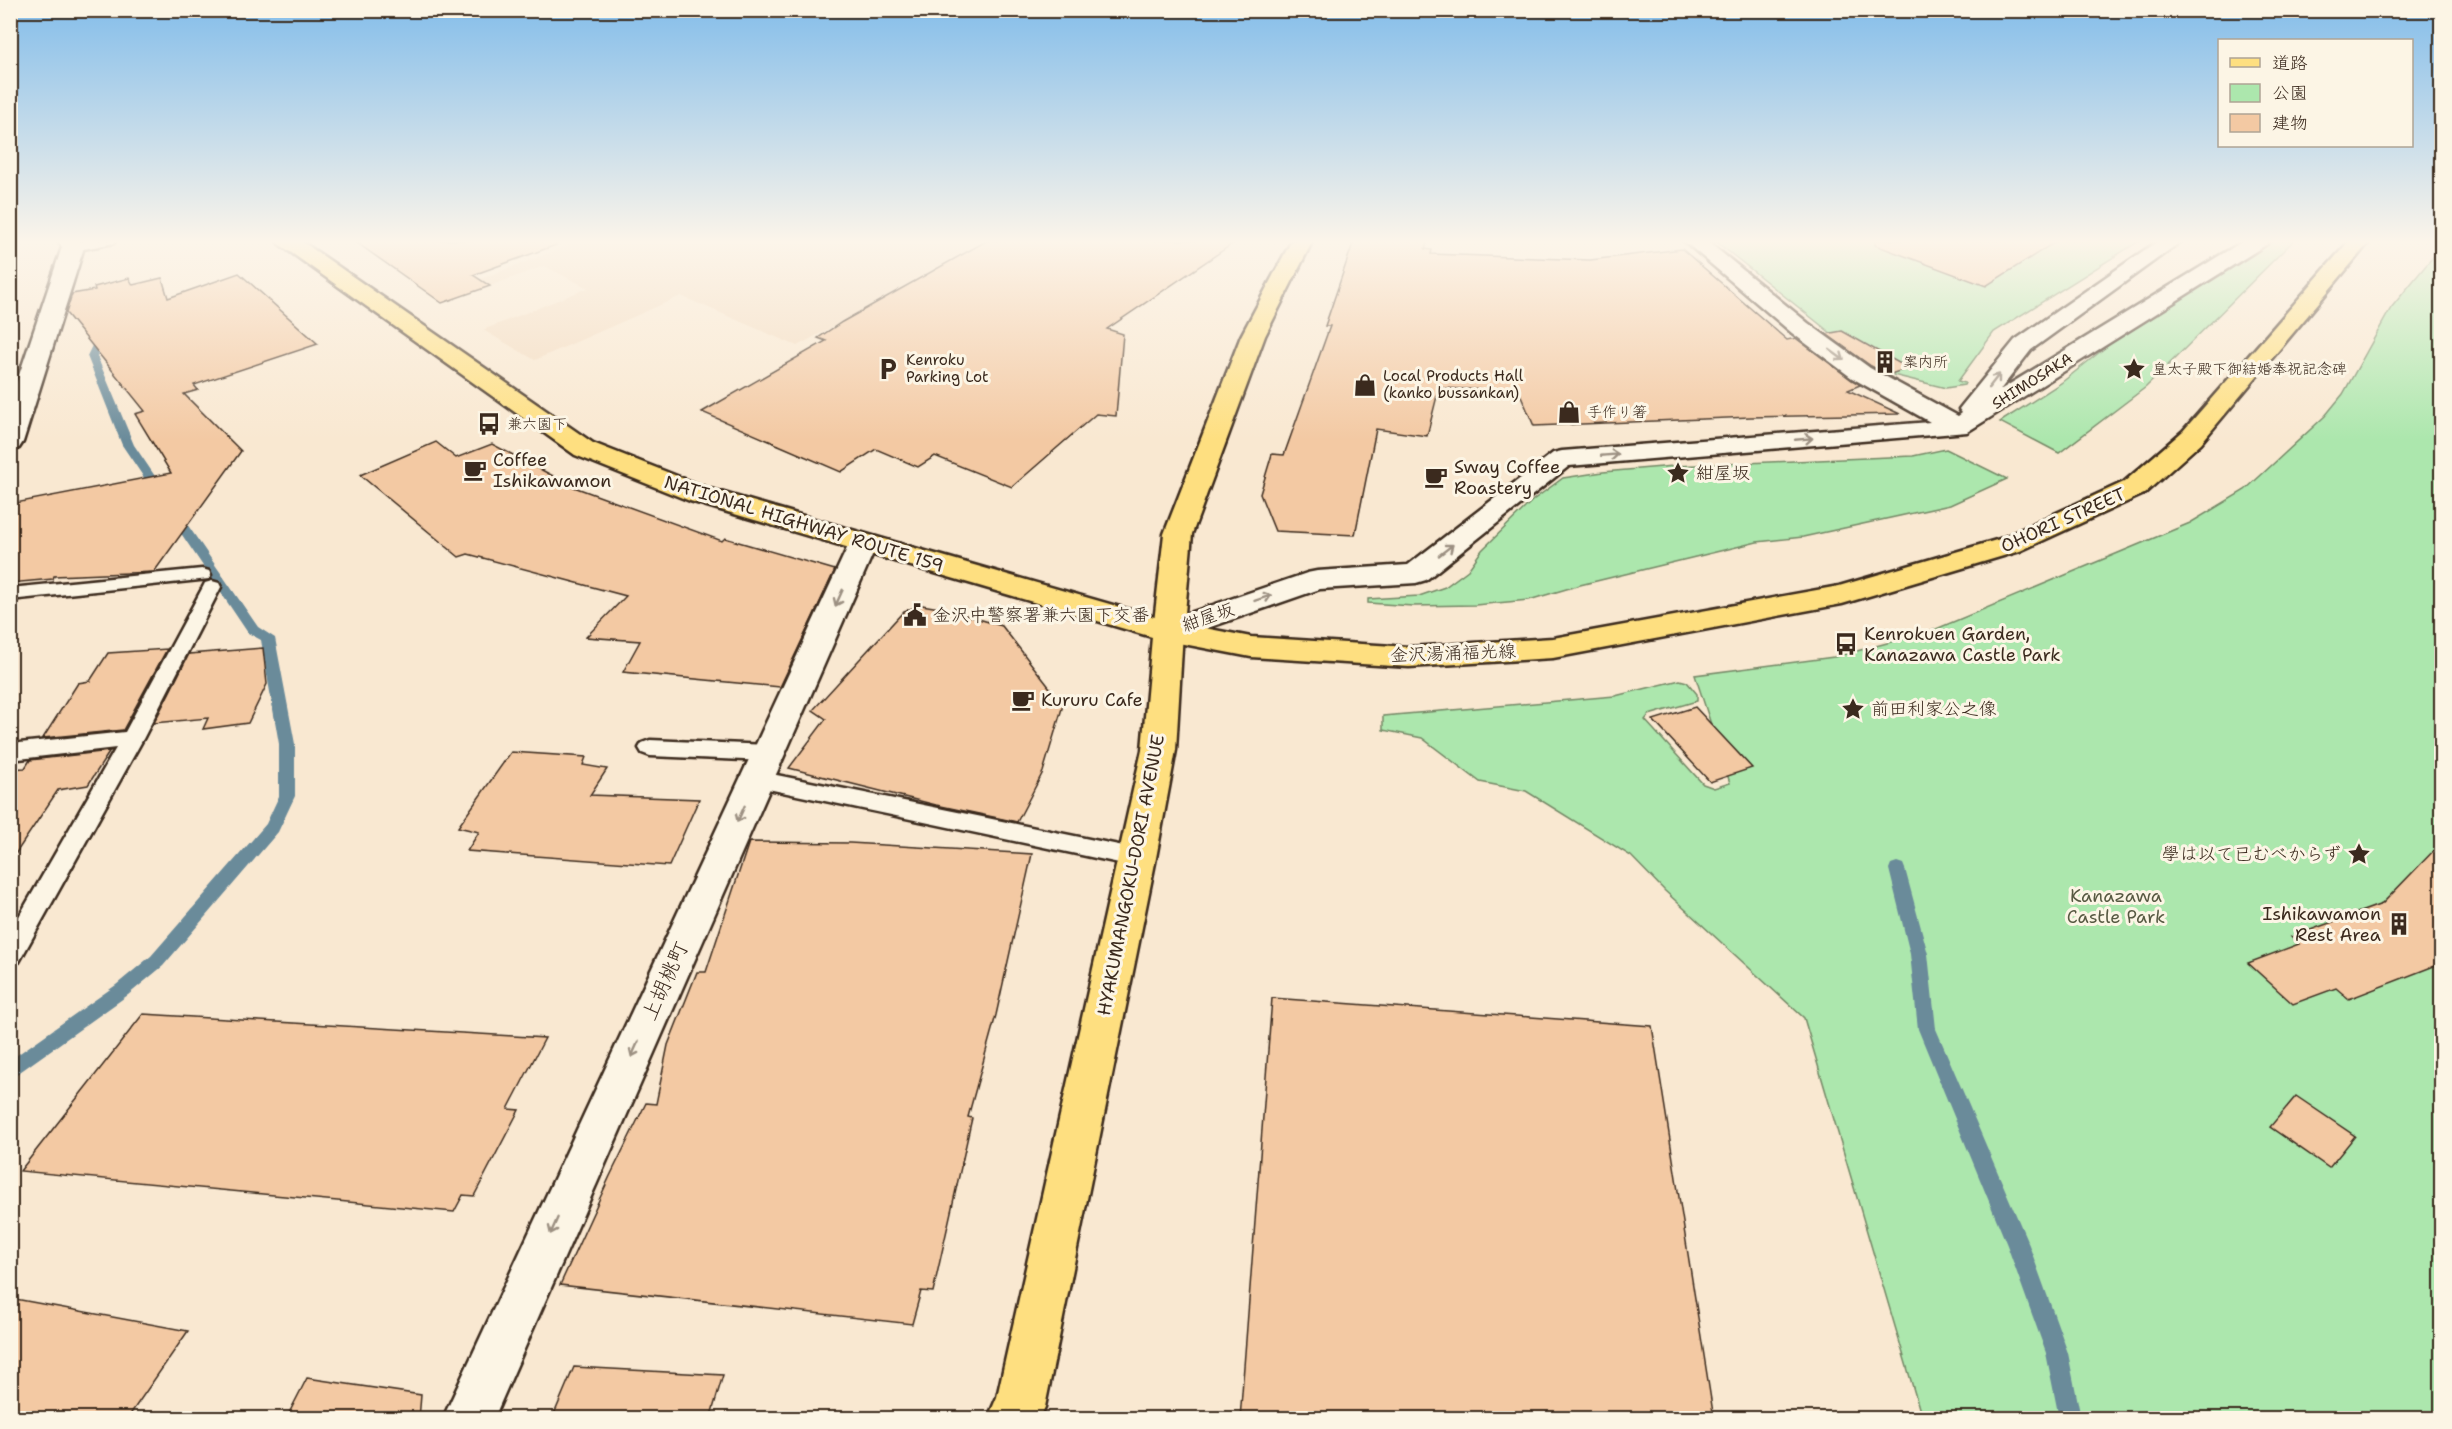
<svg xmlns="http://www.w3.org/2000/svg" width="2452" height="1429" viewBox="0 0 2452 1429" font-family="'Shantell Sans','Klee One',sans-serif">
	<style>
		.built { fill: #f3dbc0 }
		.green { fill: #ace7ad; stroke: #748866; stroke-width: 1.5 }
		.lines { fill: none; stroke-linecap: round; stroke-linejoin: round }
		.stream { fill: #6b8b9a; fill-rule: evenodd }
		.building { fill: #f3c9a3; stroke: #3b2a1e; stroke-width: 1.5 }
		.service-casing { stroke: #3b2a1e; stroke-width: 5 }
		.minor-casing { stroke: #3b2a1e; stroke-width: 5 }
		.primary-casing { stroke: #3b2a1e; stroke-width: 5 }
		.trunk-casing { stroke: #3b2a1e; stroke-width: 5 }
		.service { fill: #fcf5e5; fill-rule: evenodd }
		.minor { fill: #fcf5e5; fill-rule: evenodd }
		.primary { fill: #fedf80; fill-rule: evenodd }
		.trunk { fill: #fedf80; fill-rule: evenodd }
		.oneway { stroke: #9c9082 }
		.labels { text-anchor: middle; stroke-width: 6; stroke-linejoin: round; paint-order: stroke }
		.far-poi-label { font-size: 15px; fill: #3b2a1e; stroke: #fcf5e5; text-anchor: start }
		.far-street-label { font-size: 15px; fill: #3b2a1e; stroke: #fcf5e5 }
		.poi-label { font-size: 18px; fill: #3b2a1e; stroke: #fcf5e5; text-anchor: start }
		.street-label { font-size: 18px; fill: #3b2a1e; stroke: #fcf5e5 }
		.park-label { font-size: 18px; fill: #575942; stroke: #fcf5e5 }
		.near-street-label { font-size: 21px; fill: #3b2a1e; stroke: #fcf5e5 }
	</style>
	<rect width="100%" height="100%" fill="#f9e8d1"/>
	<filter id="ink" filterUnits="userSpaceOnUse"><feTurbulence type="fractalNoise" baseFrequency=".0167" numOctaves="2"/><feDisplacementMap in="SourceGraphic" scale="12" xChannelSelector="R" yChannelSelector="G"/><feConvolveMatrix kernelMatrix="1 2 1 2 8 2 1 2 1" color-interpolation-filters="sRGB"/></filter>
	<g filter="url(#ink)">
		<path class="built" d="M 561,240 L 992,240 L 797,346 L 681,296 L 535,360 L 483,330 L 588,288 L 544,266 L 490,286 L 480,279 L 570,245 Z"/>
		<g class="green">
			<path d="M 1714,240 L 2141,240 L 1994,332 L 1958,381 L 1965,383 L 1964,385 L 1946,388 L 1889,374 L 1832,334 Z"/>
			<path d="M 2272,240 L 2294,240 L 2146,387 L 2059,453 L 2000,422 L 2061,383 L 2111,343 L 2238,264 Z"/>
			<path d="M 2441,247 L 2441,1418 L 1922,1418 L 1804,1018 L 1665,891 L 1631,856 L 1526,791 L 1480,782 L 1422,738 L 1383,730 L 1383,716 L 1615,696 L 1680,680 L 1687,682 L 1697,694 L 1697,701 L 1649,715 L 1645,720 L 1703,784 L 1714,788 L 1730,783 L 1695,675 L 1834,657 L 1929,632 L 2190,523 L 2245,490 L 2325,416 L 2343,394 L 2391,308 Z"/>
			<path d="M 1946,449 L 2007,479 L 1950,505 L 1803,537 L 1757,542 L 1580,585 L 1529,600 L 1475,605 L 1413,606 L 1368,603 L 1368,599 L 1419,596 L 1445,587 L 1468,570 L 1482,550 L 1533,500 L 1563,478 L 1603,472 L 1674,466 L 1913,456 Z"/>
		</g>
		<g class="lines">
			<g class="stream">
				<path d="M 104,328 L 109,331 L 97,356 L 134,445 L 167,494 L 165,497 L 157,497 L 122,445 L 87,356 L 99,331 Z"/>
				<path d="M 174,510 L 178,511 L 258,627 L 275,638 L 295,744 L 295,796 L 278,832 L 163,966 L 128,995 L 10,1079 L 10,1060 L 116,985 L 151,956 L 266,824 L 279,796 L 279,744 L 261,640 L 248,633 L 168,514 Z"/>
				<path d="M 1897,862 L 1903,864 L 1905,869 L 1928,954 L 1936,1029 L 2029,1245 L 2068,1353 L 2081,1418 L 2059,1418 L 2046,1353 L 2007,1245 L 1918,1029 L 1910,954 L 1889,869 L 1891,864 Z"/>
			</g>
		</g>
		<g class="building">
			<path d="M 353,240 L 555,240 L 556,245 L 473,275 L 490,286 L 442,303 Z"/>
			<path d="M 988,240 L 1238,240 L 1107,329 L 1123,334 L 1116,416 L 1096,414 L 1012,487 L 935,456 L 918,467 L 876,449 L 841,472 L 702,412 L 826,341 L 818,338 L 842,322 Z"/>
			<path d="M 1354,240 L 1428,240 L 1425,249 L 1432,250 L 1431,254 L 1590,260 L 1682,249 L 1787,340 L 1796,338 L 1860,385 L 1848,390 L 1900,414 L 1751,417 L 1534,426 L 1519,391 L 1439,388 L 1427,436 L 1376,429 L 1355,535 L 1275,531 L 1260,494 L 1272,454 L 1284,455 L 1330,326 L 1325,326 Z"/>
			<path d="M 1875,240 L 2058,240 L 1986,286 L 1875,245 Z"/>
			<path d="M 239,273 L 318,344 L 194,385 L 198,390 L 184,394 L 241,451 L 154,572 L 54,576 L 53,579 L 10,583 L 10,504 L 171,473 L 135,414 L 145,411 L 66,313 L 72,294 L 95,290 L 94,287 L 129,278 L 133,285 L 162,278 L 168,298 Z"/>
			<path d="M 1842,331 L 1908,368 L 1888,375 L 1871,366 L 1826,334 Z"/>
			<path d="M 436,442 L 456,458 L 492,444 L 574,487 L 722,541 L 725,538 L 835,570 L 780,687 L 623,672 L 640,641 L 586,637 L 626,596 L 468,554 L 459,557 L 360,475 Z"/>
			<path d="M 922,605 L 945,609 L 1002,626 L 1063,705 L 1043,772 L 1017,822 L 936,805 L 789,768 L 826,719 L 813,710 L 904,611 Z"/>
			<path d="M 263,648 L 267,684 L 248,723 L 203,729 L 208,718 L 154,723 L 189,654 Z"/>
			<path d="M 167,649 L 123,730 L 43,738 L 78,683 L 90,681 L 108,653 Z"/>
			<path d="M 1695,707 L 1752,768 L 1710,782 L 1653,720 Z"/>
			<path d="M 110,751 L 88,785 L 58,790 L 10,862 L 10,769 L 25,768 L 30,760 Z"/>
			<path d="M 511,752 L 586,757 L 583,765 L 607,769 L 590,795 L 699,799 L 669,866 L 467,851 L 479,832 L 458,827 Z"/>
			<path d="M 749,842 L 850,843 L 1032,854 L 996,1015 L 968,1117 L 972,1118 L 933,1292 L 921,1291 L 912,1324 L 560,1285 L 610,1176 L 646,1103 L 656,1104 L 668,1045 L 697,972 L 706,972 Z"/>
			<path d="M 2442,842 L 2442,963 L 2349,999 L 2336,988 L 2293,1004 L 2248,963 L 2299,944 L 2291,937 L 2382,904 Z"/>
			<path d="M 1272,998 L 1652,1026 L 1714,1419 L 1240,1419 Z"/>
			<path d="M 143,1014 L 545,1038 L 508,1109 L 519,1110 L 474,1196 L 463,1195 L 454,1212 L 20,1171 Z"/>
			<path d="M 2296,1096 L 2355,1136 L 2329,1168 L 2270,1127 Z"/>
			<path d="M 10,1298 L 188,1331 L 127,1419 L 10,1419 Z"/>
			<path d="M 574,1367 L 723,1375 L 710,1419 L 552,1419 Z"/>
			<path d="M 307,1378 L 421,1395 L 419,1419 L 286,1419 Z"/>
		</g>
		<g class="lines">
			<g class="service-casing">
				<g id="service">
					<path d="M 88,240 L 116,240 L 114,243 L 73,251 L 66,247 L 68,244 Z"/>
					<path d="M 202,569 L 209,571 L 211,575 L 209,579 L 10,600 L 10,588 Z"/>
					<path d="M 212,581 L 219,583 L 221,587 L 143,739 L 19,962 L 10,965 L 10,932 L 116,748 L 10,760 L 10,744 L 125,732 L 203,587 L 205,583 Z"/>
					<path d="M 650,740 L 768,745 L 776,748 L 779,753 L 776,758 L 768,761 L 650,756 L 642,753 L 639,748 L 642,743 Z"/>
					<path d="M 757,771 L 1138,849 L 1146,852 L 1150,858 L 1146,864 L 1138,867 L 749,785 L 746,779 L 749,773 Z"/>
				</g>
			</g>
			<g class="minor-casing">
				<g id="minor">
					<path d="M 58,240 L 79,240 L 84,247 L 23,442 L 19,448 L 10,450 L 10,402 L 62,247 Z"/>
					<path d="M 1683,240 L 1706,240 L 1808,323 L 1870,368 L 1958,416 L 1962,413 L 1959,409 L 1963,404 L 2015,340 L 2159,240 L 2183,240 L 2031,350 L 2000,390 L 2245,240 L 2270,240 L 2267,244 L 1967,432 L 1569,466 L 1426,580 L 1416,583 L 1320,589 L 1179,638 L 1168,641 L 1157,638 L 1153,631 L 1157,624 L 1307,573 L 1317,571 L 1408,565 L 1553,453 L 1562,451 L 1930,422 L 1852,378 L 1792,333 Z"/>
					<path d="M 863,535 L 873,538 L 877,544 L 494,1418 L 443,1418 L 849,544 L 853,538 Z"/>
				</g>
			</g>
			<g class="primary-casing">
				<path id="primary" d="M 1292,240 L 1313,240 L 1265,336 L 1192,534 L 1184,624 L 1251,637 L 1409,647 L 1553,638 L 1839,586 L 2000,539 L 2124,482 L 2183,431 L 2350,240 L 2371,240 L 2201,443 L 2144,494 L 2020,551 L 1842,604 L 1553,658 L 1409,667 L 1251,657 L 1168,641 L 1157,638 L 1153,631 L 1164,534 L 1241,336 Z"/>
			</g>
			<g class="trunk-casing">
				<path id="trunk" d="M 276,240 L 300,240 L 593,443 L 710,489 L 1179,624 L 1183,631 L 1176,750 L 1156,858 L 1045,1407 L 1040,1418 L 988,1418 L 997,1397 L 1142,750 L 1152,637 L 690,501 L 575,455 L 279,244 Z"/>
			</g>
			<use href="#service" class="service"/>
			<use href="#minor" class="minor"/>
			<use href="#primary" class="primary"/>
			<use href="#trunk" class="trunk"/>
		</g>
		<defs><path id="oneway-shaft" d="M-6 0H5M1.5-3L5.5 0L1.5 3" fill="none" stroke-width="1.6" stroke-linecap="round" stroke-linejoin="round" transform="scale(1.5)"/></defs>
		<g class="oneway">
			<use href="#oneway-shaft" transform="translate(1837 355) rotate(36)"/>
			<use href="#oneway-shaft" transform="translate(1994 381) rotate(-52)"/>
			<use href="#oneway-shaft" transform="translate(1804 439) rotate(-5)"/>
			<use href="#oneway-shaft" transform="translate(1610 455) rotate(-5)"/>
			<use href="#oneway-shaft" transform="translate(1446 550) rotate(-38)"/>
			<use href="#oneway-shaft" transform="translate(839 598) rotate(114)"/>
			<use href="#oneway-shaft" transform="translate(1263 598) rotate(-19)"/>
			<use href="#oneway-shaft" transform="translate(741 814) rotate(114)"/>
			<use href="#oneway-shaft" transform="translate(635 1049) rotate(114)"/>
			<use href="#oneway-shaft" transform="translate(554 1226) rotate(114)"/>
		</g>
	</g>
	<linearGradient id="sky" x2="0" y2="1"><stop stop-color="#83bdea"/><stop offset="0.55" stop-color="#fcf5ea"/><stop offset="1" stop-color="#fcf5ea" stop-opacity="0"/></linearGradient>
	<rect width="2452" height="440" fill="url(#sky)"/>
	<defs>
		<g id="building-bare" transform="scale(1.8)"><path d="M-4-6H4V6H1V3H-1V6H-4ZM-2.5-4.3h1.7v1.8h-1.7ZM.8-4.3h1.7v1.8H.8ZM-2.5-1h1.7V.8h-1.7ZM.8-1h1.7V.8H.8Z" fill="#3b2a1e" stroke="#fcf5e5" stroke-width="2.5" paint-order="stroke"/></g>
		<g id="parking-bare" transform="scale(1.8)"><path d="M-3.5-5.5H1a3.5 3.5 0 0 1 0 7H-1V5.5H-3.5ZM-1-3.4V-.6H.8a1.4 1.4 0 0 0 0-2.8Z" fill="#3b2a1e" stroke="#fcf5e5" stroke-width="2.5" paint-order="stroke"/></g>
		<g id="sight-bare" transform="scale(1.8)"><path d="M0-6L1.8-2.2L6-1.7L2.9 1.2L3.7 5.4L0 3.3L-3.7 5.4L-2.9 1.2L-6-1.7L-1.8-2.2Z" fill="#3b2a1e" stroke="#fcf5e5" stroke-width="2.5" paint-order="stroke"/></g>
		<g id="shop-bare" transform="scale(1.8)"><path d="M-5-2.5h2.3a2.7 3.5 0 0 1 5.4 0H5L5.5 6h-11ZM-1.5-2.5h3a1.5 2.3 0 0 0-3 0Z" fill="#3b2a1e" stroke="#fcf5e5" stroke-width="2.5" paint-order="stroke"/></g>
		<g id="bus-bare" transform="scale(1.8)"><path d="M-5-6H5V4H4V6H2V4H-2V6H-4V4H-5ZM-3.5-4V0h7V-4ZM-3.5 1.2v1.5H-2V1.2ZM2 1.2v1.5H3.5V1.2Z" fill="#3b2a1e" stroke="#fcf5e5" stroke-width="2.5" paint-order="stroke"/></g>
		<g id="cafe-bare" transform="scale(1.8)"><path d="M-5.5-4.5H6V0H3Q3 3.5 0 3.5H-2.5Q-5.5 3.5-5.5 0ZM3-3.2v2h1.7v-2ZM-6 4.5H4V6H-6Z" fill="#3b2a1e" stroke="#fcf5e5" stroke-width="2.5" paint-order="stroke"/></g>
		<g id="civic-bare" transform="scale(1.8)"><path d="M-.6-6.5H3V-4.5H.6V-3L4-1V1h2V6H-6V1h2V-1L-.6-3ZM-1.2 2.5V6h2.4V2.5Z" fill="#3b2a1e" stroke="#fcf5e5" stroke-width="2.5" paint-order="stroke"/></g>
	</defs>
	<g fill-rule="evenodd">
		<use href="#building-bare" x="1885" y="362"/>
		<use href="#parking-bare" x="888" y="369"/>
		<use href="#sight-bare" x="2134" y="369"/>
		<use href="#shop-bare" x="1365" y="385"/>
		<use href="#shop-bare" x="1569" y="412"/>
		<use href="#bus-bare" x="489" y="424"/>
		<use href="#cafe-bare" x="475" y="470"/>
		<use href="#sight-bare" x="1678" y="473"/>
		<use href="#cafe-bare" x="1436" y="477"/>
		<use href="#civic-bare" x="915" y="615"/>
		<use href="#bus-bare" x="1846" y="644"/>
		<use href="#cafe-bare" x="1023" y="700"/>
		<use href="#sight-bare" x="1853" y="709"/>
		<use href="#sight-bare" x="2359" y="854"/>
		<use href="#building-bare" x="2399" y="924"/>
	</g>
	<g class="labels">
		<g class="far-poi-label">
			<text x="906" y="365">Kenroku<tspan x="906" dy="17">Parking Lot</tspan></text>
			<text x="1903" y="367">案内所</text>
			<text x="2152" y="374">皇太子殿下御結婚奉祝記念碑</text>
			<text x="1383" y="381">Local Products Hall<tspan x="1383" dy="17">(kanko bussankan)</tspan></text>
			<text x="1587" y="417">手作り箸</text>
			<text x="507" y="429">兼六園下</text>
		</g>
		<g class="far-street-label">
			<text transform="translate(2032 381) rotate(-32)" y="5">SHIMOSAKA</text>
		</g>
		<g class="poi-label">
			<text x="493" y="466">Coffee<tspan x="493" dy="21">Ishikawamon</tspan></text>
			<text x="1454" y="473">Sway Coffee<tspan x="1454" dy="21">Roastery</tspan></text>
			<text x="1696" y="479">紺屋坂</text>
			<text x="933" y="621">金沢中警察署兼六園下交番</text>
			<text x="1864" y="640">Kenrokuen Garden,<tspan x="1864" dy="21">Kanazawa Castle Park</tspan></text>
			<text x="1041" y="706">Kururu Cafe</text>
			<text x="1871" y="715">前田利家公之像</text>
			<text x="2341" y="860" text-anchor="end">學は以て已むべからず</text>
			<text x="2381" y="920" text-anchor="end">Ishikawamon<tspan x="2381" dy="21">Rest Area</tspan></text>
		</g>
		<g class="street-label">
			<text transform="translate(2063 520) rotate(-24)" y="6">OHORI STREET</text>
			<text transform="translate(804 524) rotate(17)" y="6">NATIONAL HIGHWAY ROUTE 159</text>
			<text transform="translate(1208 617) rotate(-19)" y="6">紺屋坂</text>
			<text transform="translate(1453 653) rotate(-2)" y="6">金沢湯涌福光線</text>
			<text transform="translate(1131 875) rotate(-79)" y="6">HYAKUMANGOKU-DORI AVENUE</text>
		</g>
		<g class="park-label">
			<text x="2116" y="902">Kanazawa<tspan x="2116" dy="21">Castle Park</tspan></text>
		</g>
		<g class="near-street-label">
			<text transform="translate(665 981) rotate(-66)" y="7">上胡桃町</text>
		</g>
	</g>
	<rect width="2452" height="1429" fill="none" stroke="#fcf5e5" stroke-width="36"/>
	<rect x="18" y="18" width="2416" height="1393" fill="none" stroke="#3b2a1e" stroke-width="2" filter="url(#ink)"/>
	<rect x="2218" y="39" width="195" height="108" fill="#fcf5e5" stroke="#afa495" stroke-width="1.5"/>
	<rect x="2230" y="58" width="30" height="9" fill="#fedf80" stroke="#afa495" stroke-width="1.5"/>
	<text x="2272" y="69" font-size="18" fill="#3b2a1e">道路</text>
	<rect x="2230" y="84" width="30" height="18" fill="#ace7ad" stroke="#afa495" stroke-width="1.5"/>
	<text x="2272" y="99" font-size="18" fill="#3b2a1e">公園</text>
	<rect x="2230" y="114" width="30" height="18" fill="#f3c9a3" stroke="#afa495" stroke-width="1.5"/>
	<text x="2272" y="129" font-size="18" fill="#3b2a1e">建物</text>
</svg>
